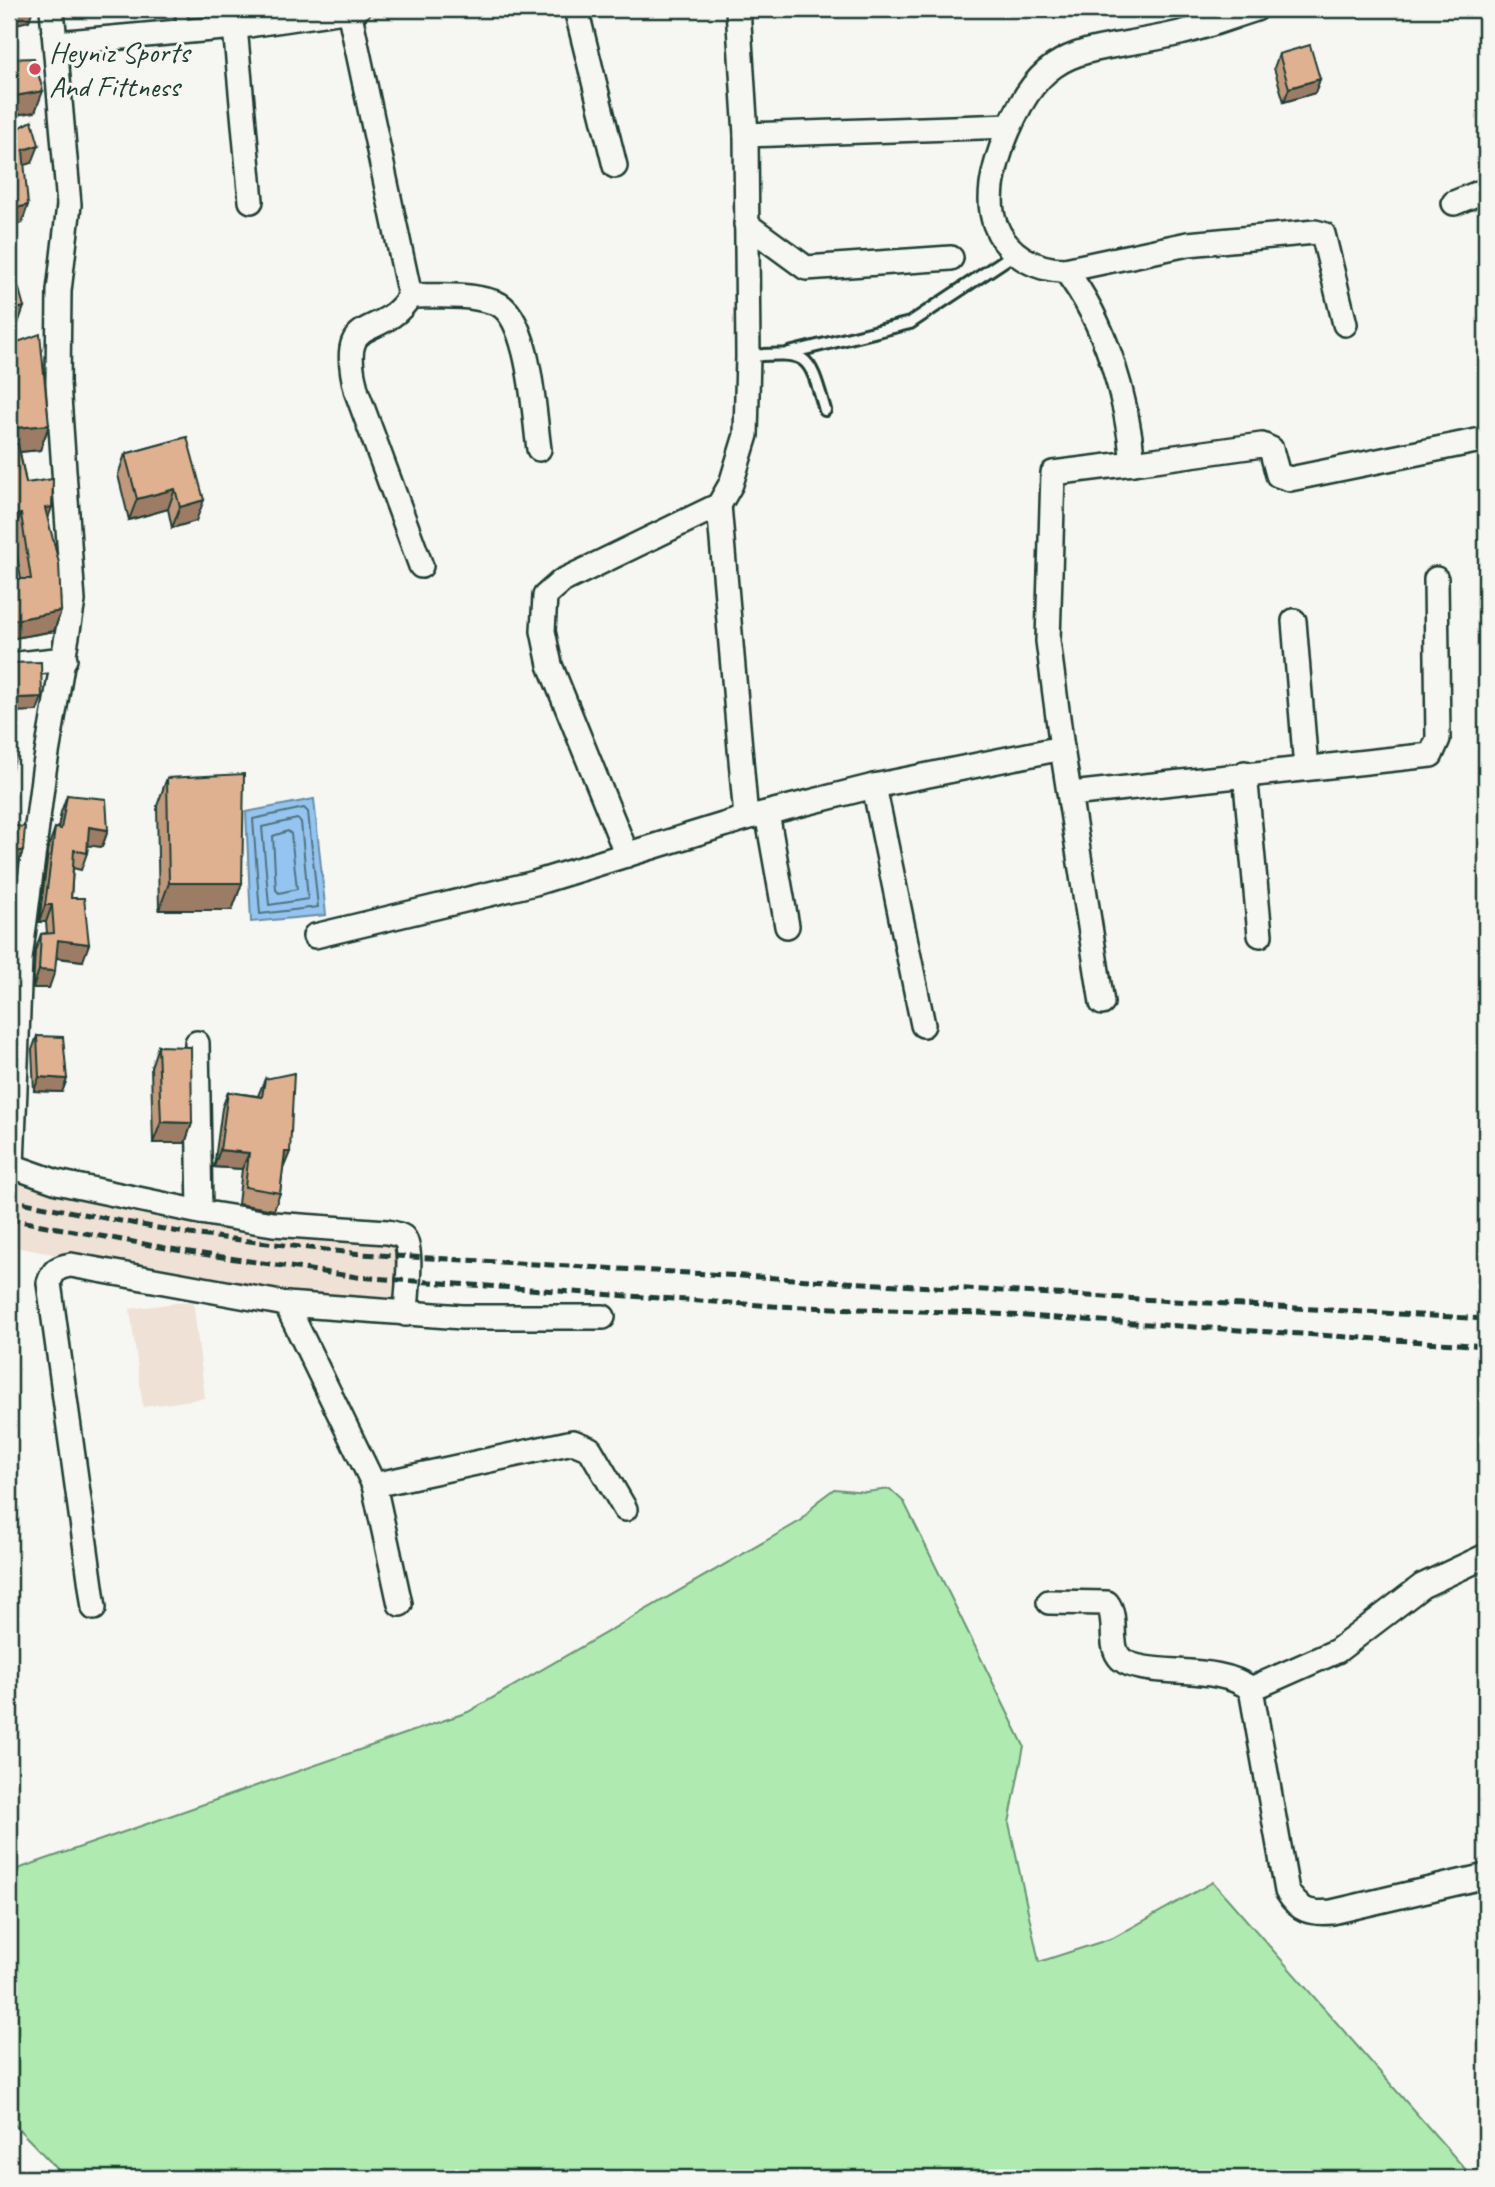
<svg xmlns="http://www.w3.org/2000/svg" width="1495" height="2187" viewBox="0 0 1495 2187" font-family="Caveat,sans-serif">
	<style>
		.built { fill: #efe1d5 }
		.green { fill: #afebb0; stroke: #679472; stroke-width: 2 }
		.water { fill: #96c4f0; stroke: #668ea5; stroke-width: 2 }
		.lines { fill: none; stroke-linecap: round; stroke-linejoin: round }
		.shore { stroke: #4f737f; stroke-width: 2 }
		.lane-casing { stroke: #1f3d34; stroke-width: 16 }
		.street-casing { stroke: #1f3d34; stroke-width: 28 }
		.lane { stroke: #f6f6f2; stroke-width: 10 }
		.street { stroke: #f6f6f2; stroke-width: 23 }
		.rail { stroke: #1f3d34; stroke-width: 5; stroke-dasharray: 10 5; stroke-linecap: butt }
		.wall { fill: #c0987c; stroke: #1f3d34; stroke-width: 2 }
		.shaded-wall { fill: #9c7c65; stroke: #1f3d34; stroke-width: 2 }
		.building { fill: #dfb190; stroke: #1f3d34; stroke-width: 2 }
		.poi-dot { fill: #d1495b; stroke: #f6f6f2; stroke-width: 2.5 }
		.labels { text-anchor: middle; stroke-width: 6; stroke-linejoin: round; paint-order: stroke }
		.poi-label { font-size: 30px; fill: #1f3d34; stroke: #f6f6f2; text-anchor: start }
	</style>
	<rect width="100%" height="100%" fill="#f6f6f2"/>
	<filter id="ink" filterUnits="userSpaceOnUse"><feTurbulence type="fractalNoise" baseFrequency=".0143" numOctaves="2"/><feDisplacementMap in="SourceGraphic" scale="14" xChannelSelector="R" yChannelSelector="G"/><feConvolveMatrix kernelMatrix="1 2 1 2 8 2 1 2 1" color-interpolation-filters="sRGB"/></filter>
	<g filter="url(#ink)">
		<g class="built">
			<path d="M 9,1174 L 54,1194 L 203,1223 L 400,1242 L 401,1305 L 298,1298 L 9,1246 Z"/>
			<path d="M 193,1301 L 205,1398 L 143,1407 L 130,1309 Z"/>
		</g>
		<path class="green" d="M 834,1489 L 866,1492 L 890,1489 L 904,1502 L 1024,1746 L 1009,1823 L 1039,1962 L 1113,1938 L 1213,1882 L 1473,2178 L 66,2178 L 9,2119 L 9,1872 L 468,1712 L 802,1520 L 818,1501 Z"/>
		<path class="water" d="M 314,799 L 326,915 L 251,922 L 246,812 Z"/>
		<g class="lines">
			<g class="shore">
				<path d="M 304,808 L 308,812 L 318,907 L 260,914 L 253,819 Z"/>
				<path d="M 297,819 L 301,822 L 308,899 L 269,905 L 262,827 Z"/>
				<path d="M 288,831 L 291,834 L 297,889 L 279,893 L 276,890 L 273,836 Z"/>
			</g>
			<g class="lane-casing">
				<g id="lane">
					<path d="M 181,9 L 183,31"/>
					<path d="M 789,353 L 910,323 L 1014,254"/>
					<path d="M 748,356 C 809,352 808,352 825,410"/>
				</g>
			</g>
			<g class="street-casing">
				<g id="street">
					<path d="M 576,9 L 615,166"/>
					<path d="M 349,10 L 410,296 C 380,344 335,308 357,393 L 421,566"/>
					<path d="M 235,27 L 251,201"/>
					<path d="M 56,43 L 235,27 L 358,9"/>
					<path d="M 746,135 L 1010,126"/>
					<path d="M 1454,203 L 1486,190"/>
					<path d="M 746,224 L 806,268 L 951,258"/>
					<path d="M 1065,270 L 1188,244 L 1315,232 L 1323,234 L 1345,324"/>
					<path d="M 410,296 C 437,296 469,293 496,303 C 530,316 534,416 539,449"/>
					<path d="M 1133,463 L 1262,445 L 1271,449 L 1278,475 L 1290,479 L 1486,439"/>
					<path d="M 719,505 L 746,818 L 874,786 L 1062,748 L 1048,641 L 1053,473 L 1133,463 C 1127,398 1106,322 1065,270 C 1035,270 1006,254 995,224 C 986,199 994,169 1002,146 C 1043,36 1084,56 1180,33 C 1206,27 1231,17 1256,9"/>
					<path d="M 1294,621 L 1306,768"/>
					<path d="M 9,665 L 65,659"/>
					<path d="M 1062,748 L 1102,1003"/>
					<path d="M 1245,773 L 1260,935"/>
					<path d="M 874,786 L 923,1025"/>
					<path d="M 1071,794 L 1431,755 L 1438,739 L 1436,579"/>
					<path d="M 767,813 L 787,926"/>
					<path d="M 627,855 L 550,665 L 543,631 L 545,596 L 562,581 L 719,505 L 731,484 L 746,435 L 748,356 L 746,135 L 738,9"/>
					<path d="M 315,936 L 535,883 L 746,818"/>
					<path d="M 197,1043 L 200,1212"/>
					<path d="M 9,1165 L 57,1182 L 200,1212 L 273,1224 L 387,1232 C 392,1233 399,1234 403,1237 C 414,1246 406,1299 406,1314"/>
					<path d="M 12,1166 L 20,959 L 44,771 L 73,601 L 58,383 L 59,291 L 69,205 L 52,9"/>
					<path d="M 374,1485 L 286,1304 L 462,1317 L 603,1317"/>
					<path d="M 1049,1602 L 1107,1603 C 1119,1618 1107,1646 1121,1659 C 1144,1679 1218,1662 1251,1689 L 1287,1891 C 1299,1911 1310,1914 1332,1912 L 1486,1876"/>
					<path d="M 400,1604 L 374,1485 L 573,1442 L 590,1449 L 625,1509"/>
					<path d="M 94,1608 L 49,1283 C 53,1270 58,1267 71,1265 L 286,1304"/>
					<path d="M 1251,1689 L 1337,1651 L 1422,1586 L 1486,1556"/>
				</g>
			</g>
			<use href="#lane" class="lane"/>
			<use href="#street" class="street"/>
			<g class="rail">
				<path d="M 9,1200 L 190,1234 L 361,1254 L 1486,1319"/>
				<path d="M 9,1219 L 182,1251 L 357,1277 L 773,1306 L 979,1313 L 1486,1346"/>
			</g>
		</g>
		<g class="wall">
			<path d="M 1279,54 L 1320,79 L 1315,93 L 1284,102 L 1274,68 Z"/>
			<path d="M 9,345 L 49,425 L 40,450 L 20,452 L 26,483 L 48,519 L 61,611 L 54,631 L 9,639 L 9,579 L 21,579 L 13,533 L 9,534 Z"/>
			<path d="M 187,437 L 196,521 L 172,528 L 168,509 L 129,520 L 118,475 L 125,454 Z"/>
			<path d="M 167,778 L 242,883 L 232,910 L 159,910 L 157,806 Z"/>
			<path d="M 67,795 L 108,830 L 102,847 L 88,845 L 87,853 L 81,870 L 73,868 L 71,898 L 83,961 L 56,958 L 49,988 L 33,988 L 35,951 L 41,934 L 47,933 L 46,922 L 39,922 L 49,845 L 55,828 L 58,829 L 61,812 Z"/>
			<path d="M 37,1036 L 67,1079 L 62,1092 L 34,1091 L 32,1050 Z"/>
			<path d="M 158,1046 L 192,1123 L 185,1143 L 153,1143 L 151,1067 Z"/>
			<path d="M 265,1079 L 283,1169 L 280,1193 L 274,1210 L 238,1204 L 242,1169 L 214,1167 L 222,1108 L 228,1092 L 258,1096 Z"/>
		</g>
		<g class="shaded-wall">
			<path d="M 9,9 L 33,9 L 29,21 L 9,26 Z"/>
			<path d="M 1320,79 L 1315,93 L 1284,102 L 1289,88 Z"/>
			<path d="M 43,91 L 35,112 L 9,116 L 9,97 Z"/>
			<path d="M 39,145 L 32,163 L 16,168 L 23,150 Z"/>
			<path d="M 28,205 L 22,223 L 9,227 L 9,210 Z"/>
			<path d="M 24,307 L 15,332 L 9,334 L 9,311 Z"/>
			<path d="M 49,425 L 40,450 L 9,453 L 9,445 L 15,428 Z"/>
			<path d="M 175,489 L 168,509 L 129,520 L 137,499 Z"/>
			<path d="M 204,500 L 196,521 L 172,528 L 180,507 Z"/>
			<path d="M 52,507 L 45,527 L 45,508 Z"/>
			<path d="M 21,514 L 13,533 L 9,534 L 9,516 Z"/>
			<path d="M 61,611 L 54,631 L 9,639 L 9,621 Z"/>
			<path d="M 42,697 L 37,711 L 13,712 L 18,698 Z"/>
			<path d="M 16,757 L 11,771 L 9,772 L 9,758 Z"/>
			<path d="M 89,827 L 108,830 L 102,847 L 83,845 Z"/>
			<path d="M 9,851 L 23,851 L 18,864 L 9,865 Z"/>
			<path d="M 169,883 L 242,883 L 232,910 L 159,910 Z"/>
			<path d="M 45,905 L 52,905 L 46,922 L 39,922 Z"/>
			<path d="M 58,940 L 89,944 L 83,961 L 52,957 Z"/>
			<path d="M 39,970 L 55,971 L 49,988 L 33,988 Z"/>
			<path d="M 39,1077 L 67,1079 L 62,1092 L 34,1091 Z"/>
			<path d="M 161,1122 L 192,1123 L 185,1143 L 153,1143 Z"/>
			<path d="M 220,1150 L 249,1153 L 242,1169 L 214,1167 Z"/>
			<path d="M 285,1152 L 290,1152 L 283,1169 Z"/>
		</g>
		<g class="building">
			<path d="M 1310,45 L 1320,79 L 1289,88 L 1279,54 Z"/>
			<path d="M 34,58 L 43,91 L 9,97 L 9,59 Z"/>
			<path d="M 32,121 L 39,145 L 23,150 L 28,205 L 9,210 L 9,133 Z"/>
			<path d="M 9,253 L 24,307 L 9,311 Z"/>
			<path d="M 40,334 L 49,425 L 15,428 L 9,405 L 9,345 Z"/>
			<path d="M 187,437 L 204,500 L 180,507 L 175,489 L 137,499 L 125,454 Z"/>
			<path d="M 18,444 L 26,483 L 53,479 L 52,507 L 45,508 L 59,563 L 61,611 L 9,621 L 9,579 L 31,579 L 21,514 L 9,516 L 9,445 Z"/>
			<path d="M 41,662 L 42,697 L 18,698 L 16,757 L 9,758 L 9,825 L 25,827 L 23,851 L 9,851 L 9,663 Z"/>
			<path d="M 244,774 L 242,883 L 169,883 L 167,778 Z"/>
			<path d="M 67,795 L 106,799 L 108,830 L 89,827 L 87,853 L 74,850 L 71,898 L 84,898 L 89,944 L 58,940 L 55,971 L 39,970 L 41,934 L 54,933 L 52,905 L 45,905 L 55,828 L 61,829 Z"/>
			<path d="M 37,1036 L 63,1037 L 67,1079 L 39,1077 Z"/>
			<path d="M 158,1046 L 191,1047 L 192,1123 L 161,1122 Z"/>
			<path d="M 294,1073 L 290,1152 L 285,1152 L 280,1193 L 245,1187 L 249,1153 L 220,1150 L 228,1092 L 262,1097 L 265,1079 Z"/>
		</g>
	</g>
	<circle class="poi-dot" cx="35" cy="69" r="7"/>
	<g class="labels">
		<g class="poi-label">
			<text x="49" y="62">Heyniz Sports<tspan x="49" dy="34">And Fittness</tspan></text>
		</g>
	</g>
	<rect width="1495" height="2187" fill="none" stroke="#f6f6f2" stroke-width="35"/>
	<rect x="18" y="18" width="1460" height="2152" fill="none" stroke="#1f3d34" stroke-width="2.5" filter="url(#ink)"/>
</svg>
